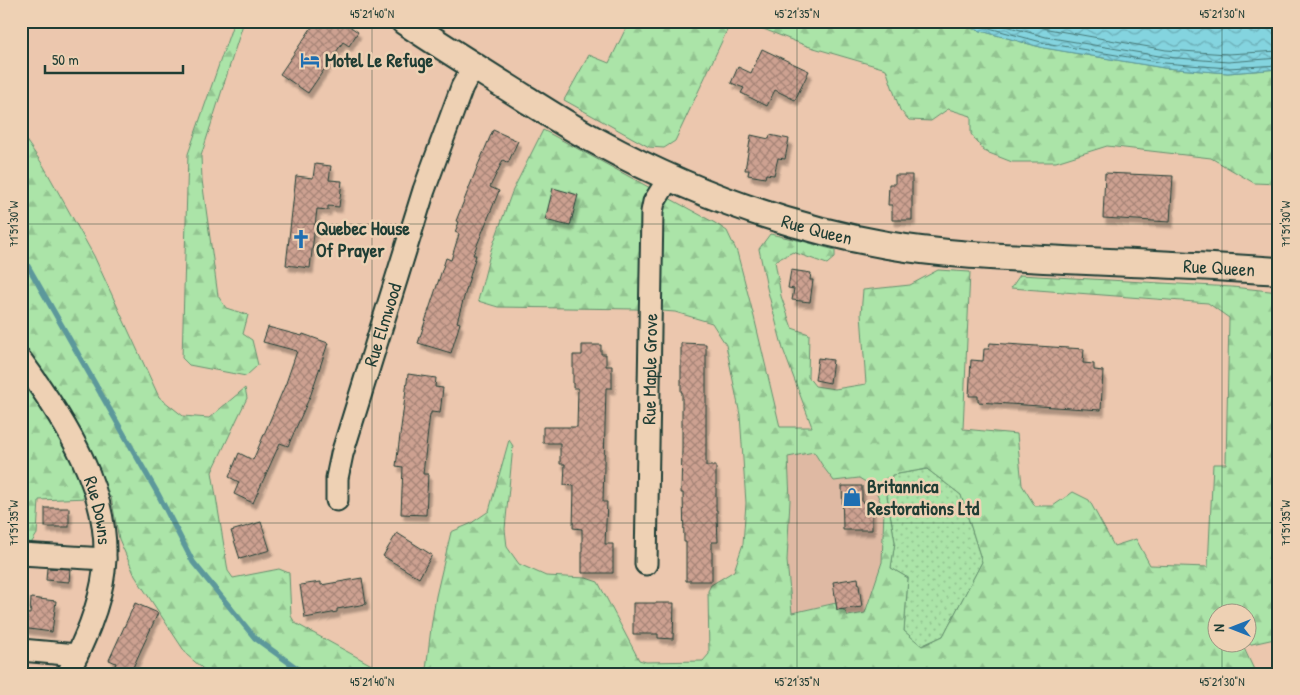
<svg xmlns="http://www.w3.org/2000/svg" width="1300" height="695" viewBox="0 0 1300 695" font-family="'Patrick Hand',sans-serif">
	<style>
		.built { fill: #dfb9a3 }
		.grass { fill: url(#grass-dots); stroke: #65906e }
		.forest { fill: url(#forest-firs); stroke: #65906e; fill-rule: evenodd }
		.water { fill: url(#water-waves); stroke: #5c989b }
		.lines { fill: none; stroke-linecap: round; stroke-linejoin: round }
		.shore { stroke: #477978; stroke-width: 1 }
		.stream { stroke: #5c989b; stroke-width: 5.5 }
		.building { fill: url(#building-cross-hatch); stroke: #1f3d34; filter: url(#shadow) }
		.minor-casing { stroke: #1f3d34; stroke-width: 25 }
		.major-casing { stroke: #1f3d34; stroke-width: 30 }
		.minor { stroke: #eed1b4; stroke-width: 21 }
		.major { stroke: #eed1b4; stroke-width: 26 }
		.ticks { fill: none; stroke: #1f3d34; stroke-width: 1; stroke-opacity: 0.45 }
		.labels { text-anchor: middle; stroke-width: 5; stroke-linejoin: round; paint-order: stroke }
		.poi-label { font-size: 19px; font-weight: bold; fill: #1f3d34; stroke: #eed1b4; text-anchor: start }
		.street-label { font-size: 19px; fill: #1f3d34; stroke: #eed1b4 }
		.neatline { fill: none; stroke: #1f3d34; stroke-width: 2 }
		.ticks-label { font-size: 12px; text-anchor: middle; fill: #1f3d34 }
	</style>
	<defs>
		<pattern id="grass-dots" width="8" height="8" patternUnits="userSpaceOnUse" patternTransform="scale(1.25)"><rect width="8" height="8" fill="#abe4a8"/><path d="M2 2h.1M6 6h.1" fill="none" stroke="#93c491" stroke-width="1.8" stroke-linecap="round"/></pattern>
		<pattern id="forest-firs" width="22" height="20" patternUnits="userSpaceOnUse" patternTransform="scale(1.25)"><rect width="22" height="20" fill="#abe4a8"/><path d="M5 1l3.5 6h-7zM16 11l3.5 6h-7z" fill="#93c491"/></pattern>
		<pattern id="water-waves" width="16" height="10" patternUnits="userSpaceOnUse" patternTransform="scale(1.25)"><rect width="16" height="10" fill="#84d4df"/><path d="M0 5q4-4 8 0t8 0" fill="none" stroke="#6badb6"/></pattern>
		<pattern id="building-cross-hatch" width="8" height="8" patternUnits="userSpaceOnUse" patternTransform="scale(1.25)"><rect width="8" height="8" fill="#cda191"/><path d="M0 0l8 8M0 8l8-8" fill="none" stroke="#a68477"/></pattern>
		<filter id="shadow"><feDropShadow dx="3" dy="5.5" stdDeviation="1" flood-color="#0004"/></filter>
	</defs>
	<rect width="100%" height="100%" fill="#ecc7ae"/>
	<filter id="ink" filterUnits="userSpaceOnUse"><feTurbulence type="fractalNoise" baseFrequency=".02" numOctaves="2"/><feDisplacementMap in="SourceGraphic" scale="10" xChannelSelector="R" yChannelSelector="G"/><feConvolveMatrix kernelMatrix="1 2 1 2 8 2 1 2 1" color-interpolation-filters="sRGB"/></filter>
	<g filter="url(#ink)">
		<path class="built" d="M 814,452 L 824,468 L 834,481 L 859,478 L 869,484 L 876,491 L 884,511 L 882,562 L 865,613 L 848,616 L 837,610 L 835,603 L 792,613 L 787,561 L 790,500 L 788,457 Z"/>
		<path class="grass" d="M 927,469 L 961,495 L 982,562 L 943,636 L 921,646 L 904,631 L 908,578 L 891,568 L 895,542 L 887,496 L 892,475 Z"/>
		<g class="forest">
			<path d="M 234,21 L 244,21 L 201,156 L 202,180 L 218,296 L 226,308 L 248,315 L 243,334 L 252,340 L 258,365 L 246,376 L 189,365 L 182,358 L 188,154 Z"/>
			<path d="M 626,21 L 741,21 L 730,24 L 675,141 L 664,148 L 649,147 L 564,100 L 589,55 L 609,63 L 627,26 Z"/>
			<path d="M 743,21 L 944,21 L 1044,48 L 1164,68 L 1228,73 L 1279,69 L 1279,184 L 1254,183 L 1211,158 L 1107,146 L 1056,162 L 1012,162 L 984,151 L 971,134 L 971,116 L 948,109 L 931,121 L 909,120 L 900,110 L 886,69 L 807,46 Z"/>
			<path d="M 543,130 L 715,223 L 727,231 L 737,252 L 754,317 L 780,427 L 812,427 L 783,349 L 767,288 L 759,249 L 770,234 L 802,241 L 835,250 L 835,257 L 827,264 L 793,252 L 775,261 L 781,296 L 792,328 L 809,334 L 808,377 L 815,386 L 835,389 L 866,384 L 861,314 L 863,290 L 910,285 L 938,270 L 970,272 L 963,429 L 1017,434 L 1022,485 L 1035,506 L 1053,506 L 1073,492 L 1089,500 L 1114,546 L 1136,539 L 1150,565 L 1208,567 L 1213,464 L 1226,464 L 1229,318 L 1208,303 L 1011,288 L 1020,275 L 1232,287 L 1279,292 L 1279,638 L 1243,646 L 1256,674 L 419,674 L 426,670 L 431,628 L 436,596 L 451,532 L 470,524 L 489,511 L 509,440 L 513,446 L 505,529 L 507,547 L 519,564 L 546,576 L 586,578 L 598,582 L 639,660 L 646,662 L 703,661 L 709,654 L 708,591 L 711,585 L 734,571 L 743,544 L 746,503 L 740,415 L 726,345 L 712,323 L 675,312 L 635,309 L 498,307 L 478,301 L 491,250 L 512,192 ZM 814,452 L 824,468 L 834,481 L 859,478 L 869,484 L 876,491 L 884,511 L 882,562 L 865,613 L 848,616 L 843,609 L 837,610 L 836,603 L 792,613 L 787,561 L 790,500 L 788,457 ZM 927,469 L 961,495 L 982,562 L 943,636 L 922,646 L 904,631 L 908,578 L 891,568 L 895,542 L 887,496 L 892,475 ZM 1218,612 L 1248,612 L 1248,642 L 1218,642 Z"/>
			<path d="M 21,133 L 43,165 L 94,256 L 159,397 L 183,416 L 209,418 L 245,388 L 247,398 L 212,472 L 228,571 L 233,578 L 279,569 L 289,573 L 291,616 L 295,623 L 388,674 L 209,674 L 187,655 L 135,576 L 119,539 L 111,497 L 39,500 L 37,534 L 30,545 L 21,545 Z"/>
		</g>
		<path class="water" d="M 944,21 L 1279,21 L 1279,69 L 1228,73 L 1164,68 L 1044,48 Z"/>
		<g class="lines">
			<g class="shore">
				<path d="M 963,21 L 1045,43 L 1164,63 L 1228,68 L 1279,65"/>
				<path d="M 988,21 L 1046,37 L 1165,57 L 1228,62 L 1279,58"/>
				<path d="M 1017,21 L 1048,29 L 1166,50 L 1228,54 L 1279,51"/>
			</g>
			<path class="stream" d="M 21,254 L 158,494 L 193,562 L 255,638 L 305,674"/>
		</g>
		<g class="building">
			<path d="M 316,21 L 342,21 L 358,32 L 349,46 L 343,42 L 308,93 L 280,74 Z"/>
			<path d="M 762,49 L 809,71 L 795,100 L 775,90 L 767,106 L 741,93 L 744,88 L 731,83 L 738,67 L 751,73 Z"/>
			<path d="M 493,130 L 518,141 L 508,163 L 503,160 L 490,187 L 499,191 L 473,255 L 476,255 L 457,322 L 460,323 L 451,353 L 418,343 L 446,258 L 451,260 L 459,234 L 455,232 L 459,222 L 456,221 L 478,165 Z"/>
			<path d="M 751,135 L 769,139 L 770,135 L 789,139 L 785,159 L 778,158 L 774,175 L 766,174 L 765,178 L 748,175 L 749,170 L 745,170 Z"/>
			<path d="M 315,164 L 331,166 L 329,180 L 342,181 L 339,207 L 328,206 L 328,210 L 317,209 L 310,268 L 286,265 L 296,176 L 313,178 Z"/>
			<path d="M 1105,173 L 1173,176 L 1170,222 L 1103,218 Z"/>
			<path d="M 895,175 L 912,175 L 912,220 L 892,220 L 892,205 L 888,205 L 889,184 L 895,184 Z"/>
			<path d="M 553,188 L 578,195 L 570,226 L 545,220 Z"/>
			<path d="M 791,270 L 811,273 L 810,280 L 813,280 L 810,302 L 792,300 L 794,289 L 788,288 Z"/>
			<path d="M 268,327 L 302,336 L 303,334 L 328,343 L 311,394 L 288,446 L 280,443 L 253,503 L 234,494 L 239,482 L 229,477 L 239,453 L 253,460 L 286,383 L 297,351 L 263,342 Z"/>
			<path d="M 681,343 L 706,344 L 706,466 L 716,466 L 716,510 L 717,510 L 717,517 L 718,542 L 712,542 L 712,581 L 686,581 L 686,542 L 684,542 L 683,493 L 681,493 L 682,448 L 682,392 L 681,392 Z"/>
			<path d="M 990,343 L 1084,349 L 1083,363 L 1094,364 L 1094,370 L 1103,371 L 1101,410 L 978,402 L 978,396 L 969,396 L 971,360 L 983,361 L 984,349 L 989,349 Z"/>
			<path d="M 582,345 L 601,345 L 601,354 L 606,354 L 606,366 L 612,366 L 612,388 L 606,388 L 603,502 L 607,502 L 605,544 L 613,544 L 613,573 L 582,573 L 582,529 L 573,528 L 574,486 L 564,485 L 565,464 L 560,464 L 560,443 L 543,443 L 543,427 L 577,427 L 578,388 L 573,388 L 573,355 L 582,355 Z"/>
			<path d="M 818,358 L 833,360 L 830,383 L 815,380 Z"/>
			<path d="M 408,374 L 436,378 L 435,387 L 443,388 L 440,413 L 431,412 L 431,414 L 430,414 L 423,474 L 428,474 L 426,515 L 401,514 L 403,467 L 396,466 Z"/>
			<path d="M 842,486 L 862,486 L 862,502 L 872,502 L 872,530 L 843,530 Z"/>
			<rect x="45" y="508" width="24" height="19"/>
			<path d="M 261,522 L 270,550 L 240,559 L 231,531 Z"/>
			<path d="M 397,533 L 432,555 L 419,578 L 383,556 Z"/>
			<path d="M 47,568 L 70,569 L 69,582 L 46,580 Z"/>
			<path d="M 362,578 L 366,604 L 337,609 L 337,612 L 305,618 L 300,585 L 321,582 L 321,585 Z"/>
			<path d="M 858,578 L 862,607 L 837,610 L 833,582 Z"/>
			<path d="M 31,598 L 56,601 L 52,632 L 21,628 L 21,613 L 30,614 Z"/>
			<path d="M 135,603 L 158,613 L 130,674 L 111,674 L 116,663 L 109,660 Z"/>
			<path d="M 633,603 L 674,603 L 673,639 L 658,638 L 658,634 L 633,634 Z"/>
		</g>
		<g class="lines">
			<g class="minor-casing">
				<g id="minor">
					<path id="s1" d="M 21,360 C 65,420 113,493 104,571 C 100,607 84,641 68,674"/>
					<path id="s2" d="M 337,500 L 337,478 L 342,454 L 424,190 L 462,87 L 473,67"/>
					<path d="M 21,554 L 105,559"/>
					<path id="s3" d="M 646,564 L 652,212 L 654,202 L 669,178"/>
					<path d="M 21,650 L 77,655"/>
				</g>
			</g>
			<g class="major-casing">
				<g id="major">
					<path id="s4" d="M 404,21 C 444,48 485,73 526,99 C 550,114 573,129 598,142 C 688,191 786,227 887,245 C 945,255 1005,257 1064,260 C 1136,263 1207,266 1279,271"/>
				</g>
			</g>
			<use href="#minor" class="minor"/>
			<use href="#major" class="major"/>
		</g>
	</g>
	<path class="ticks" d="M 372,21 L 372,674M 797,21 L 797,674M 1222,21 L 1222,612M 21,224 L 1279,224M 21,523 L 1279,523M 1222,642 L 1222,674"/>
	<defs>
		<g id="hotel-bare" transform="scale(1.5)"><path d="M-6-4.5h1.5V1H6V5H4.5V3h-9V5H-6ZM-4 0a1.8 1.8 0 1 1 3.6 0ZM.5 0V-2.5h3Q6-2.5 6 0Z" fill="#1f6fb2" stroke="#eed1b4" stroke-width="2.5" paint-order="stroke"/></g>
		<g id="church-bare" transform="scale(1.5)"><path d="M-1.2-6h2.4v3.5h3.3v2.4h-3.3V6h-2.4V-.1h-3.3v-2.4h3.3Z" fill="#1f6fb2" stroke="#eed1b4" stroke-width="2.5" paint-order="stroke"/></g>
		<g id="shop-bare" transform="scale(1.5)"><path d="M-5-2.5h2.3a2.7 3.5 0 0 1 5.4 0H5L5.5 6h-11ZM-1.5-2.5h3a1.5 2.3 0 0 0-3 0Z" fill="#1f6fb2" stroke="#eed1b4" stroke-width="2.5" paint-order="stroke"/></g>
	</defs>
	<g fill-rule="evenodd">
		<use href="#hotel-bare" x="310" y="60"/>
		<use href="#church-bare" x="301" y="239"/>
		<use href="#shop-bare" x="852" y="497"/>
	</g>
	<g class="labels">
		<g class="poi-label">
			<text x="325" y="67">Motel Le Refuge</text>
			<text x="316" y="235">Quebec House<tspan x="316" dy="22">Of Prayer</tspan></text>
			<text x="867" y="493">Britannica<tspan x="867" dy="22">Restorations Ltd</tspan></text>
		</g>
		<g class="street-label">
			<text dy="7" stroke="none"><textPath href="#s4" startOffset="465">Rue Queen</textPath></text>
			<text dy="7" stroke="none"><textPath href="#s4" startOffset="870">Rue Queen</textPath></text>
			<text dy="7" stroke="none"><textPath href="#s2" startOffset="182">Rue Elmwood</textPath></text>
			<text dy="7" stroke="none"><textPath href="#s3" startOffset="195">Rue Maple Grove</textPath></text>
			<text dy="7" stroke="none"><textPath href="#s1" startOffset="171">Rue Downs</textPath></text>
		</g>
	</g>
	<rect width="1300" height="695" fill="none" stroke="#eed1b4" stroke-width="55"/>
	<g transform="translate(1232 628) rotate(270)"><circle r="24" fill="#eed1b4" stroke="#9b9681"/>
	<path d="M0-4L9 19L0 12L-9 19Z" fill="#1f6fb2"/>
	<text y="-8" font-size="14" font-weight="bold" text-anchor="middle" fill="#1f3d34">N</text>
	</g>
	<path d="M45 65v8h138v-8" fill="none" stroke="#1f3d34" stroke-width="2.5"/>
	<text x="52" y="65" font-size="15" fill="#1f3d34" stroke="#eed1b4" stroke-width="4" paint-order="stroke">50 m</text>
	<rect x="28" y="28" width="1244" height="640" class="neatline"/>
	<g class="ticks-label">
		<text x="372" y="18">45°21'40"N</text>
		<text x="797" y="18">45°21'35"N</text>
		<text x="1222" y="18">45°21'30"N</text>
		<text transform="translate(1286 224) rotate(-90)" y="4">71°51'30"W</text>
		<text transform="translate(14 224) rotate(-90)" y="4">71°51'30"W</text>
		<text transform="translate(1286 523) rotate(-90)" y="4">71°51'35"W</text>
		<text transform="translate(14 523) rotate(-90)" y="4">71°51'35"W</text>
		<text x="372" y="686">45°21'40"N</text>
		<text x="797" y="686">45°21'35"N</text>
		<text x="1222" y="686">45°21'30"N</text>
	</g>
</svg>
